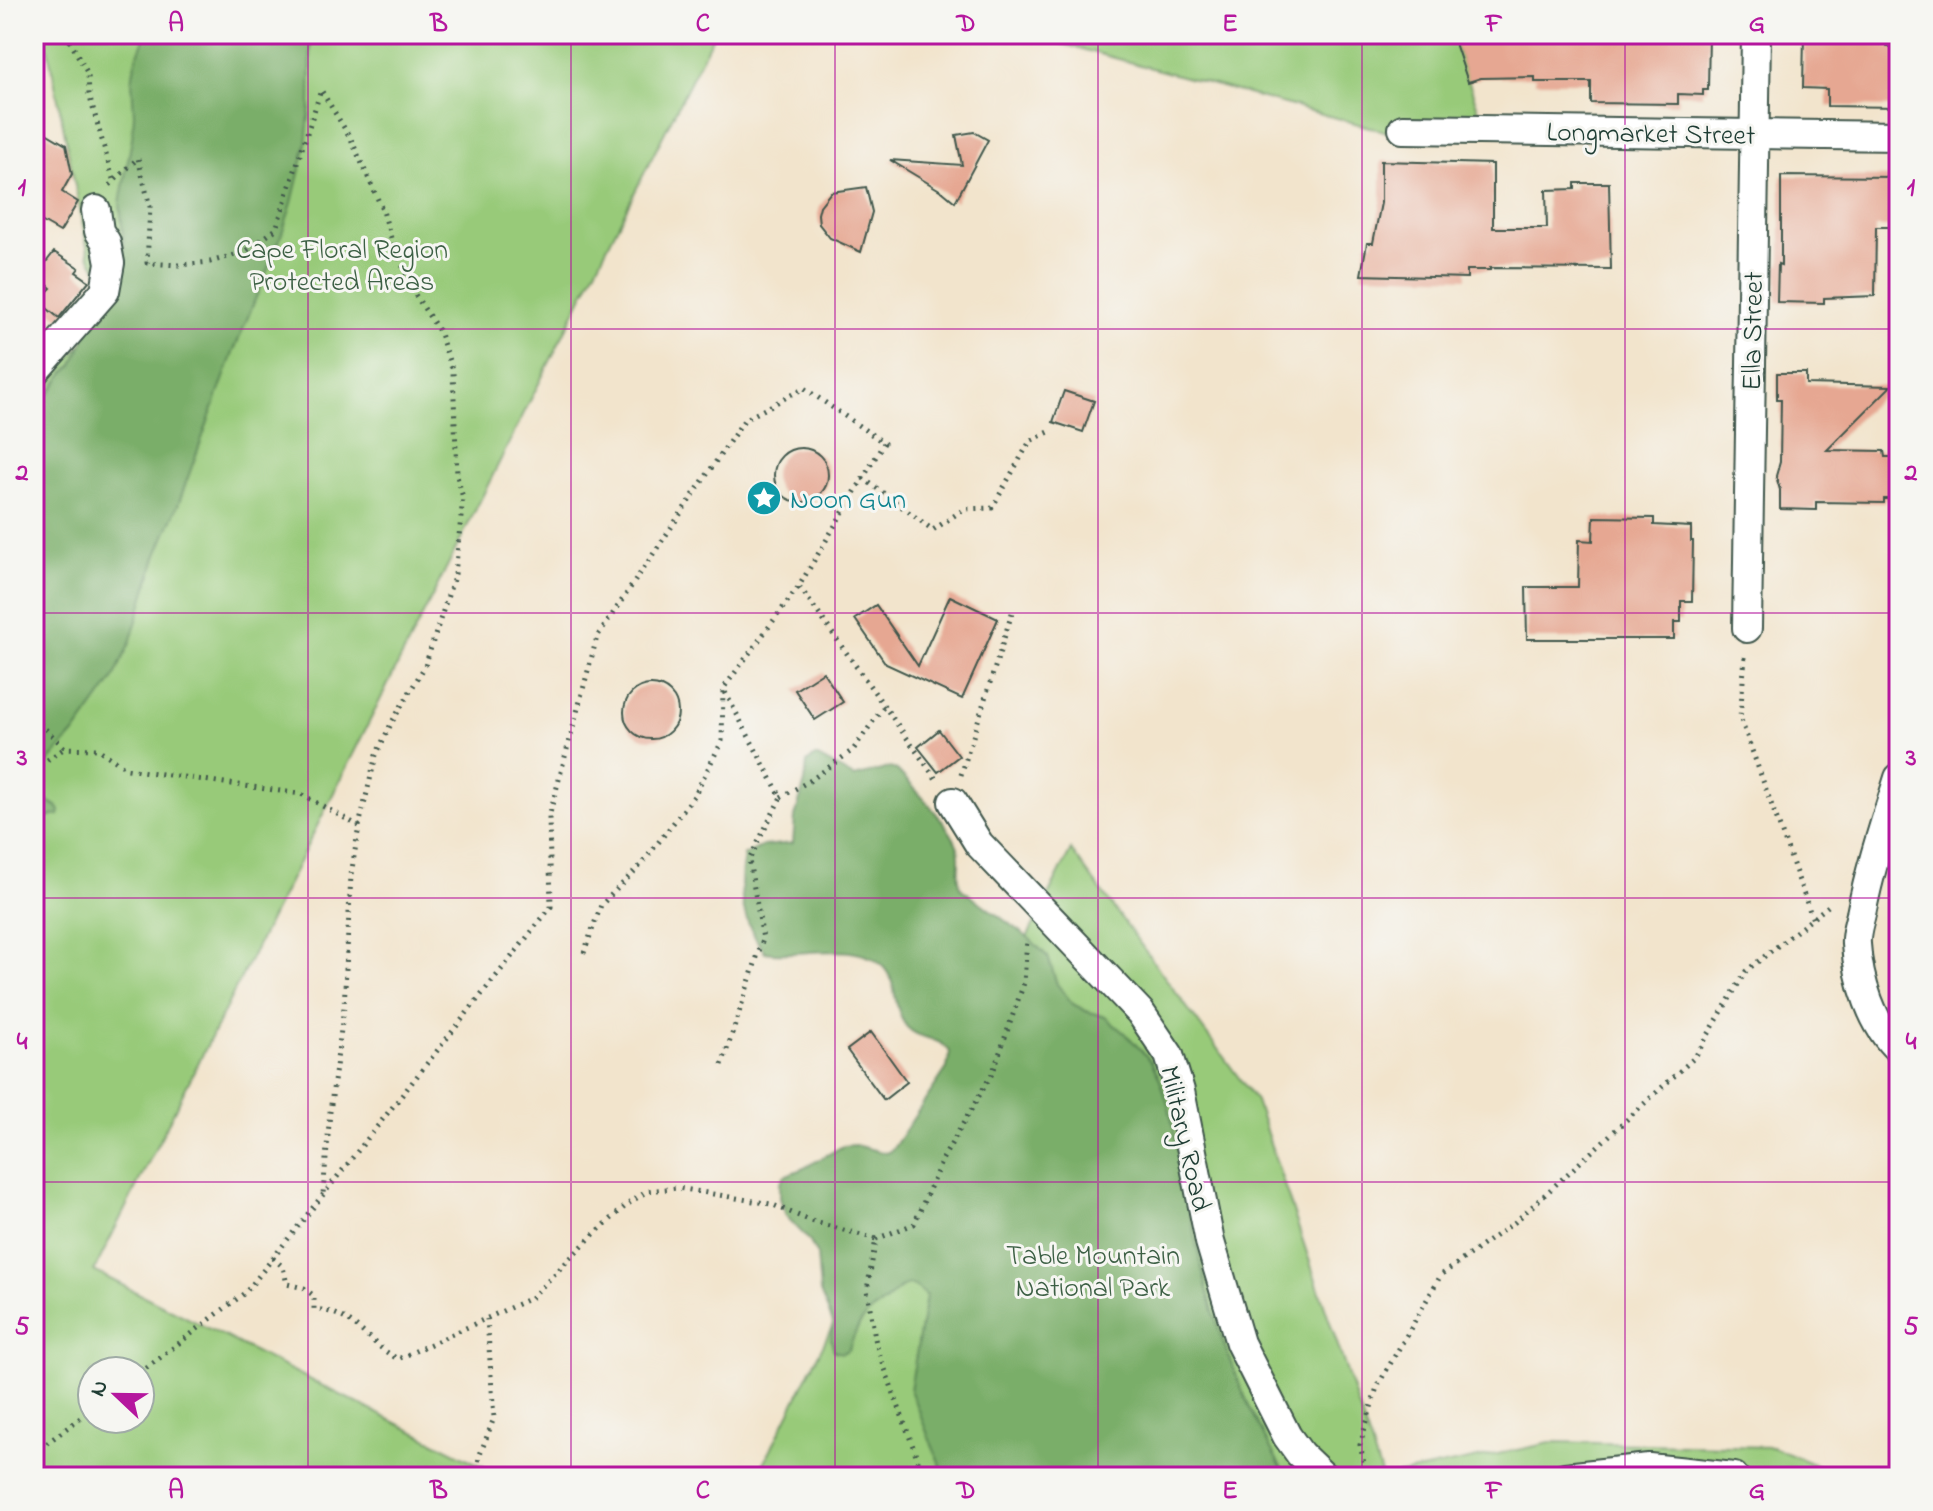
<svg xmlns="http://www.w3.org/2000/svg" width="1933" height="1511" viewBox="0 0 1933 1511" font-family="'Indie Flower',sans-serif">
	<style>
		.green { fill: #98ca79; stroke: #5c8456; stroke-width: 2; fill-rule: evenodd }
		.forest { fill: #7aae69; stroke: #4c764e; stroke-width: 2 }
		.building { fill: #e6a792 }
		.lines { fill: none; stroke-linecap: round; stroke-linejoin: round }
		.minor-casing { stroke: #3f564b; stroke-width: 32 }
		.path { stroke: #3f564b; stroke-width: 5; stroke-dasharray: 2 6; stroke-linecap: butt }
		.minor { stroke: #fff; stroke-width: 28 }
		.grid { fill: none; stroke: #b5179e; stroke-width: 2; stroke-opacity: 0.55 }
		.labels { text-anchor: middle; stroke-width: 6; stroke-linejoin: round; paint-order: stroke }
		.street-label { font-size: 28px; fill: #1f3d34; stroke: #f6f6f2 }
		.park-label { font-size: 28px; fill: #3d6045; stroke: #f6f6f2 }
		.culture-label { font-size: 28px; fill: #0d838f; stroke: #f6f6f2; text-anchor: start }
		.neatline { fill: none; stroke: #b5179e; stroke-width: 3 }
		.grid-label { font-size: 26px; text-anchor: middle; font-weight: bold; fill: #b5179e }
	</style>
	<rect width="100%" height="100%" fill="#f6f6f2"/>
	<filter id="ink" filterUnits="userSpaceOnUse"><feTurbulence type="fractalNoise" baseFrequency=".0125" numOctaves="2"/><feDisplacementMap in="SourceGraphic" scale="16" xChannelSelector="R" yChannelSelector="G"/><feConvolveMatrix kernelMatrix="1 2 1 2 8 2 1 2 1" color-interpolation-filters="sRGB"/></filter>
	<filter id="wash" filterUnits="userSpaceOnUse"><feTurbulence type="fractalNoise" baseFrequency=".006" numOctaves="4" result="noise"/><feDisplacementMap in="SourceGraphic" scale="32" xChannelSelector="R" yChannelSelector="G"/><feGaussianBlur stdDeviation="1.8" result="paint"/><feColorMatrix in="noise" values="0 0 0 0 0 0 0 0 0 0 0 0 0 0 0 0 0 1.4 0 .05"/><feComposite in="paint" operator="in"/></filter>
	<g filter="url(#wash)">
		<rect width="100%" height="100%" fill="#f2e4cc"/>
		<g class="green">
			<path d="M 45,34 L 714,34 L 94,1271 L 504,1477 L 34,1477 L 34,401 L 116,303 L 89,256 ZM 92,1371 L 140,1371 L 140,1419 L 92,1419 Z"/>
			<path d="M 1026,34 L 1452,34 L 1487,134 L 1421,141 Z"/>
			<path d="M 1071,850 L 1256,1101 L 1382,1477 L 757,1477 Z"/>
			<path d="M 1555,1442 L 1772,1447 L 1845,1477 L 1387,1477 Z"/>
		</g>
		<g class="forest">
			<path d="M 146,34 L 311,34 L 310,105 L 306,144 L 292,203 L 279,242 L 233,353 L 178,505 L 156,557 L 130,643 L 114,678 L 77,730 L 34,778 L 34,414 L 65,372 L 73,365 L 91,323 L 120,273 L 124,247 L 120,203 L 132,139 L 134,115 L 132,81 L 135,62 Z"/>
			<path d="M 814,757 L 818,757 L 854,777 L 889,768 L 897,770 C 913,787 949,824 957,845 C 963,859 954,874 962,889 L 1030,939 L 1048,957 L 1057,984 L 1073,1004 L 1086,1011 L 1105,1017 L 1129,1037 L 1151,1061 L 1160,1079 L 1169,1107 C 1185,1182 1196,1260 1220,1333 C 1237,1383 1260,1432 1287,1477 L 945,1477 L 910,1390 L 926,1296 C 907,1275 903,1286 886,1301 C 880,1306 872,1310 866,1316 C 856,1325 854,1339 848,1350 L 842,1353 L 834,1351 L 831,1339 L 833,1323 L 820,1292 L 817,1255 L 809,1240 L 786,1216 L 780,1198 L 780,1183 L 784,1176 L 804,1168 L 843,1146 L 855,1145 L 886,1153 L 892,1150 L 947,1068 L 950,1052 C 939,1035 915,1041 904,1023 C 894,1008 897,990 889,975 C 868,935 800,959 765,952 C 742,923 737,892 744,855 L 763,846 L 793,843 L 795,817 L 805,782 L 807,763 Z"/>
			<path d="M 34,795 L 57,806 L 60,811 L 59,815 L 34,819 Z"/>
		</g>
		<g id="blocks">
			<g class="building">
				<path d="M 1452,34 L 1709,34 L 1708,90 L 1703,90 L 1703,95 L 1678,94 L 1678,104 L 1591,103 L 1591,82 L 1535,82 L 1535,77 L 1481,78 L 1468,82 Z"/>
				<path d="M 1804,34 L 1888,34 L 1887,47 L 1899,47 L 1899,107 L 1827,106 L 1827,89 L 1803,88 Z"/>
				<path d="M 34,126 L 66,145 L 72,174 L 62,192 L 78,202 L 60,232 L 34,217 Z"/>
				<path d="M 974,132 L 988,140 L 955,202 L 943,192 L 890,160 L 962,165 L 956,135 Z"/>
				<path d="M 1381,161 L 1493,164 L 1493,228 L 1547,228 L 1546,190 L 1575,189 L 1575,183 L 1609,183 L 1611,269 L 1490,268 L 1490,270 L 1467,270 L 1467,278 L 1361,275 L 1367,243 L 1373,243 L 1381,203 Z"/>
				<path d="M 1781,176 L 1897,177 L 1897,227 L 1876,227 L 1875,296 L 1824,298 L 1824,303 L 1777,302 L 1778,264 L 1781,265 Z"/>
				<path d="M 866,187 L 872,212 L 861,252 L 830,238 L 819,224 L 818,214 L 820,206 L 831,192 Z"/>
				<path d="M 54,252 L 79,268 L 76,272 L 89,281 L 59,318 L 38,301 L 51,288 L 36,275 Z"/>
				<path d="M 1777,373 L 1806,373 L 1806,384 L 1891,386 L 1827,450 L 1884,451 L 1885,457 L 1895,457 L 1894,499 L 1884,499 L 1884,503 L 1816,502 L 1816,510 L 1780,509 L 1780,490 L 1776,476 L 1780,462 L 1781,399 L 1777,399 Z"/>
				<path d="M 1064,391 L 1094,401 L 1083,432 L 1053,422 Z"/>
				<circle cx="801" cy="475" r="27"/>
				<path d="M 1594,517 L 1654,518 L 1654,525 L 1691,527 L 1691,541 L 1693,541 L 1692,601 L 1681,601 L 1681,622 L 1674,622 L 1674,639 L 1527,639 L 1526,587 L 1578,587 L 1579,540 L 1593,541 Z"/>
				<path d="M 950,596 L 998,619 L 962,699 L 886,664 L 855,619 L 876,605 L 918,666 Z"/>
				<path d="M 823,672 L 843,702 L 815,720 L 795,690 Z"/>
				<circle cx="651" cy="712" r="27"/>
				<path d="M 939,730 L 959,756 L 938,772 L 918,747 Z"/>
				<path d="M 871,1032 L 907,1082 L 884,1100 L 847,1050 Z"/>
			</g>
		</g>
	</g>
	<g filter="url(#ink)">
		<use href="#blocks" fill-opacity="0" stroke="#3f564b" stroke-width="2"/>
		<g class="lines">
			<g class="minor-casing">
				<g id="minor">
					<path d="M 1403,129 L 1899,136"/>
					<path d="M 34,372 L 105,291 L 110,263 L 106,242 L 99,231 L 96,210"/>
					<path d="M 1747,628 L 1756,34"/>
					<path d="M 1899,778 C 1885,823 1870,868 1861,914 C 1859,923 1855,934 1856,944 C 1858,980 1872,1025 1899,1050"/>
					<path d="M 953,802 L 979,844 L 1140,1012 L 1169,1055 L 1180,1091 L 1210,1242 L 1240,1343 L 1287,1436 L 1300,1454 L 1324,1477"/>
					<path d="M 1565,1477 L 1649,1468 L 1734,1477"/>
				</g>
			</g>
			<g class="path">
				<path d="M 66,34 L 88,74 L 89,94 L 113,179"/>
				<path d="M 110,185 L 138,158 L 150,207 L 147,263 L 179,265 L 210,262 L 245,252 L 276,229 L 321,90 L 351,139 L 383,211 L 391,238 L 414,293 L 439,331 L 453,372 L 457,476 L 463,498 L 455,574 L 425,666 L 392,722 L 376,755 L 359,826"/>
				<path d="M 863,478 L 933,530 L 964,509 L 992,508 L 1030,441 L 1051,431"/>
				<path d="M 1745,657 L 1740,717 L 1813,920"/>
				<path d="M 34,718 L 65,748 L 98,749 L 127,769 L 301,794 L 359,826 L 351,875 L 344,1007 L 330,1112 L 323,1194"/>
				<path d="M 34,769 L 65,748"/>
				<path d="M 961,775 L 1012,613"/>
				<path d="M 781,797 L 811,780 L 853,750 L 884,706"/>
				<path d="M 584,953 L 601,905 L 641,865 L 694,796 L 722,741 L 723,689 L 799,586"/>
				<path d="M 722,1065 L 763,939 L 749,860 L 781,797 L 724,690"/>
				<path d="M 876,1239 L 914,1224 L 942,1160 L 993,1072 L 1024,983 L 1027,939"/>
				<path d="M 273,1258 L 283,1267 L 287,1284 L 304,1288 L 314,1296 L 314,1309 C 354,1312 367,1343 398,1359 L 531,1298 L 592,1236 L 628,1204 L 647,1191 L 678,1188 L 771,1204 L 811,1221 L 876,1239 L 867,1290 L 876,1344 L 924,1477"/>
				<path d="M 140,1373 L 246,1292 L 551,907 L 549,817 L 597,637 L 744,420 L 804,388 L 884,443 L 799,586 L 936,779"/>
				<path d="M 34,1453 L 92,1409"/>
				<path d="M 476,1477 L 479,1457 L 494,1418 L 487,1319"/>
				<path d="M 1367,1477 L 1360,1445 L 1377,1387 L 1441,1275 L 1515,1222 L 1695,1057 L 1746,971 L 1832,903"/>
			</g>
			<use href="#minor" class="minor"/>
		</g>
	</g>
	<path class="grid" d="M 308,34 L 308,1477M 571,34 L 571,1477M 835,34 L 835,1477M 1098,34 L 1098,1477M 1362,34 L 1362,1477M 1625,34 L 1625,1477M 34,329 L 1899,329M 34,613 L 1899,613M 34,898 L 1899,898M 34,1182 L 1899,1182"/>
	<defs>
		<g id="sight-disc" transform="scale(1.8)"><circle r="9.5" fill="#0f9aa8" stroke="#f6f6f2"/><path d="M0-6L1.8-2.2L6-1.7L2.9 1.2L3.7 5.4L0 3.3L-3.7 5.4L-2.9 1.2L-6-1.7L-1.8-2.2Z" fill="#fff"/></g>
	</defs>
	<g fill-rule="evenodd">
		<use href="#sight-disc" x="764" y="498"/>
	</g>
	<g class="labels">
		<g class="street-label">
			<text transform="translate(1651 132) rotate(1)" y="10">Longmarket Street</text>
			<text transform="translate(1751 331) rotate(-89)" y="10">Ella Street</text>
			<text transform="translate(1187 1138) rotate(77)" y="10">Military Road</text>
		</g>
		<g class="park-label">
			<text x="342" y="258">Cape Floral Region<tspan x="342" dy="32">Protected Areas</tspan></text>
			<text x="1093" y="1264">Table Mountain<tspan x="1093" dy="32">National Park</tspan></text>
		</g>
		<g class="culture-label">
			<text x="790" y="508">Noon Gun</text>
		</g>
	</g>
	<rect width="1933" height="1511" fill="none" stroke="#f6f6f2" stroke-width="88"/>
	<g transform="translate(116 1395) rotate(292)"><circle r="38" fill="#f6f6f2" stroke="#a0aca6" stroke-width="2"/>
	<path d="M0-6L14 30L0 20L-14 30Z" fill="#b5179e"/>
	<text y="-12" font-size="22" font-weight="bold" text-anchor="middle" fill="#1f3d34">N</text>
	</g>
	<rect x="44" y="44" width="1845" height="1423" class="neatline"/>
	<g class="grid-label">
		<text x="176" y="31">A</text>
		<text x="439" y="31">B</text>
		<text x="703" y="31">C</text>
		<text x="966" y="31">D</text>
		<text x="1230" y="31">E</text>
		<text x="1494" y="31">F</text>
		<text x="1757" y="31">G</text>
		<text x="22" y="195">1</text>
		<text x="1911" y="195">1</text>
		<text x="22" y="480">2</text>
		<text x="1911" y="480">2</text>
		<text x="22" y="765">3</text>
		<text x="1911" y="765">3</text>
		<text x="22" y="1049">4</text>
		<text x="1911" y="1049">4</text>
		<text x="22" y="1334">5</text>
		<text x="1911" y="1334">5</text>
		<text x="176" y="1498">A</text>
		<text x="439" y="1498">B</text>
		<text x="703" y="1498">C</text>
		<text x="966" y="1498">D</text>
		<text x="1230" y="1498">E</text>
		<text x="1494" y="1498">F</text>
		<text x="1757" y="1498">G</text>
	</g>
</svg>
